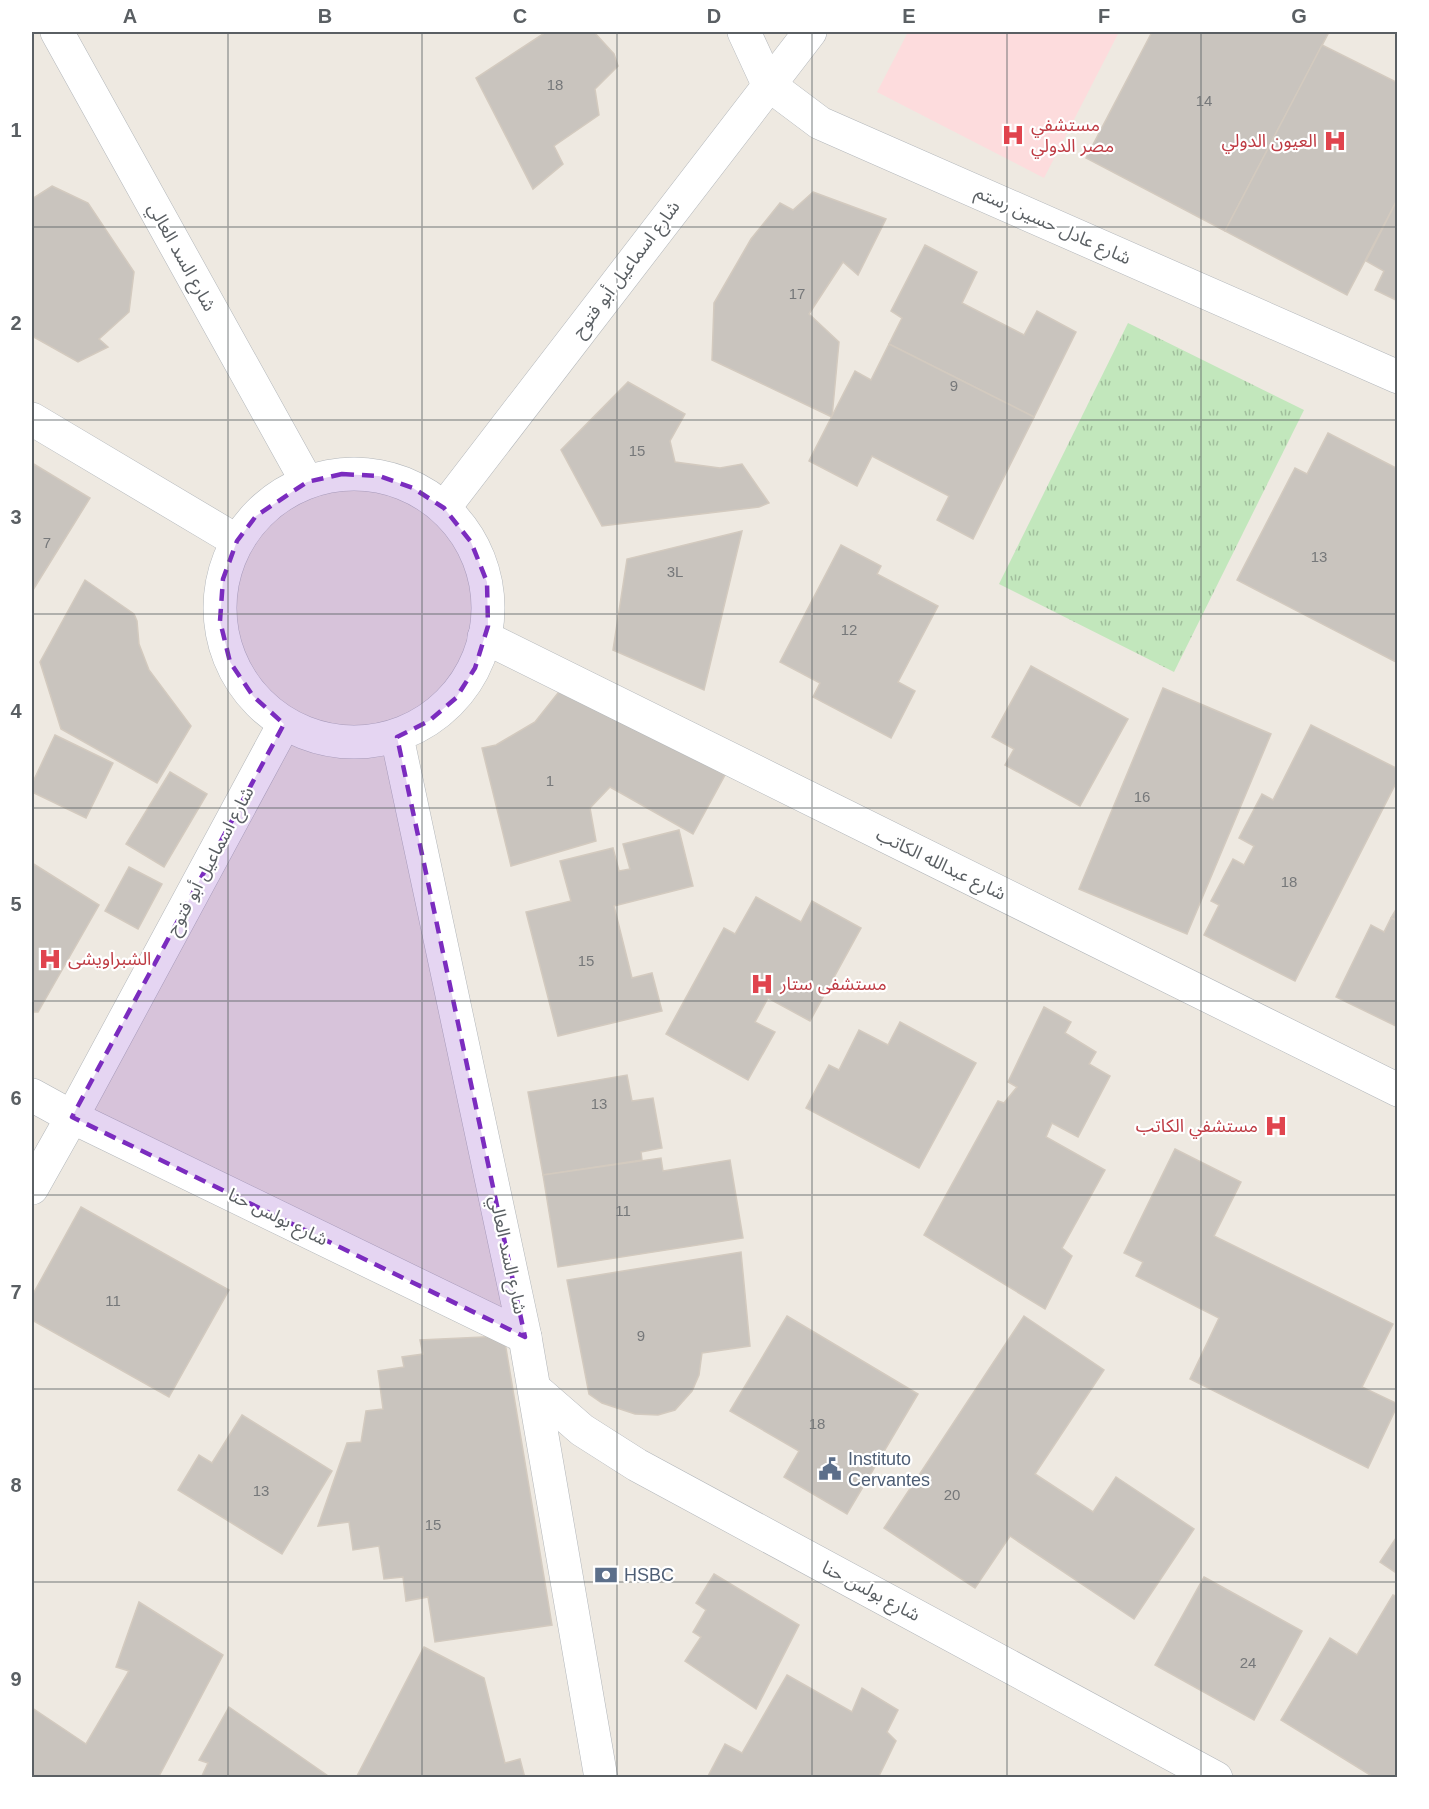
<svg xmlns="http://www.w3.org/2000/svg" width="1429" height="1809" viewBox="0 0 1429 1809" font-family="Arial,'Noto Sans Arabic',sans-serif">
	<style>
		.medical { fill: #fddcdd }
		.grass { fill: url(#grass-tufts) }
		.building { fill: #c9c4be; stroke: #d3cabf; stroke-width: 1.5 }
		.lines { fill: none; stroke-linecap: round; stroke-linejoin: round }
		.street-casing { stroke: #b2b6ba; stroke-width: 34 }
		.street { stroke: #fff; stroke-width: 33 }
		.marked { fill: #7b2cbf; fill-opacity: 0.2; stroke: #7b2cbf; stroke-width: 4.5; stroke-dasharray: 12 8; stroke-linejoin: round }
		.grid { fill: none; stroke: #5a5f63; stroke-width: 1.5; stroke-opacity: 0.55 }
		.labels { text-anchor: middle; stroke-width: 4.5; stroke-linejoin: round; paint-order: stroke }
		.number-label { font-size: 15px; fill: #76787a }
		.health-label { font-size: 18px; fill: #be3a42; stroke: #fff; text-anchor: start }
		.street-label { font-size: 18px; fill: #5a5f63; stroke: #fff }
		.service-label { font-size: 18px; fill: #4e5e75; stroke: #fff; text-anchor: start }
		.neatline { fill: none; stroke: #5a5f63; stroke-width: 2 }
		.grid-label { font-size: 20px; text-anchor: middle; font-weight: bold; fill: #5a5f63 }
	</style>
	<defs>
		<pattern id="grass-tufts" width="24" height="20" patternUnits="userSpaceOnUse" patternTransform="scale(1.5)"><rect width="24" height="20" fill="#c2e7bc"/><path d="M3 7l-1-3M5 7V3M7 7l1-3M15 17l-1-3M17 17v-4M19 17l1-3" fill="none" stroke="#a1be9c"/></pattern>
	</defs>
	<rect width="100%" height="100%" fill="#eee9e1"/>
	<path class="medical" d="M 908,32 L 1119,32 L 1044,178 L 877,92 Z"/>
	<path class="grass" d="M 1128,323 L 1304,410 L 1174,672 L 999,584 Z"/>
	<g class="building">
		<path d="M 546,32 L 594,32 L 614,54 L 618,66 L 595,89 L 599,115 L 554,146 L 563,164 L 533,189 L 476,78 Z"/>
		<path d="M 1152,32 L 1329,32 L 1225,231 L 1086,158 Z"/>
		<path d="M 1322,45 L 1398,83 L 1398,198 L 1347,295 L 1225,231 Z"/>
		<path d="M 52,186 L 88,203 L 134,272 L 129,312 L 99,339 L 108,347 L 78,362 L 32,336 L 32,199 Z"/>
		<path d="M 813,192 L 886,219 L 858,275 L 843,262 L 809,314 L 839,342 L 832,417 L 712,360 L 714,303 L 751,239 L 780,203 L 793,210 Z"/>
		<path d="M 1398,198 L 1398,301 L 1375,290 L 1384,271 L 1366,261 Z"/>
		<path d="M 925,245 L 977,272 L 962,303 L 1024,335 L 1037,311 L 1076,332 L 1034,417 L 889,344 L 902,318 L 891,311 Z"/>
		<path d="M 889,344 L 1034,417 L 973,539 L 937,520 L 949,496 L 872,456 L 857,486 L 809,461 L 855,371 L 871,380 Z"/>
		<path d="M 628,382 L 685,414 L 670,441 L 675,462 L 720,468 L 742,464 L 769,503 L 759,507 L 602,526 L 561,450 Z"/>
		<path d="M 1328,433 L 1398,469 L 1396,662 L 1237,580 L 1295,468 L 1307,474 Z"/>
		<path d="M 32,463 L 90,498 L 33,590 L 32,589 Z"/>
		<path d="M 742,531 L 704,690 L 613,650 L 627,559 Z"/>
		<path d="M 841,545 L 881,566 L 877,574 L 938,606 L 898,682 L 915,691 L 891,738 L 813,697 L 820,683 L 780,662 Z"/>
		<path d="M 85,580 L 134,614 L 137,621 L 139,644 L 149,670 L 191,726 L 157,783 L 61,729 L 40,662 Z"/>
		<path d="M 1031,666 L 1128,719 L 1080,806 L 1005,765 L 1014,749 L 992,737 Z"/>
		<path d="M 562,688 L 725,775 L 693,834 L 610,787 L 590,808 L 596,841 L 511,866 L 482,748 L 496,745 L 535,722 Z"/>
		<path d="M 1163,688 L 1271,734 L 1187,934 L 1079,889 Z"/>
		<path d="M 1311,725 L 1398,769 L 1398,779 L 1295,981 L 1204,935 L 1219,905 L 1211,901 L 1233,859 L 1244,865 L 1254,846 L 1239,838 L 1262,794 L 1273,800 Z"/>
		<path d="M 55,735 L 113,763 L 86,818 L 32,792 L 32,784 Z"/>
		<path d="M 170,772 L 207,794 L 164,867 L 126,844 Z"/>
		<path d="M 679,830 L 693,886 L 614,906 L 632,978 L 652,973 L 662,1011 L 558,1036 L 526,912 L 571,901 L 560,861 L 613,848 L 619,871 L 630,869 L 623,844 Z"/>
		<path d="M 32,863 L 99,905 L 38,1012 L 32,1012 Z"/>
		<path d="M 129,867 L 162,884 L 138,929 L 105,911 Z"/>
		<path d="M 756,897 L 801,922 L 812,901 L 861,928 L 810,1021 L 768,998 L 755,1022 L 775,1032 L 748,1080 L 666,1034 L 724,928 L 735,934 Z"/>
		<path d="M 1398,906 L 1398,921 L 1391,918 Z"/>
		<path d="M 1391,918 L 1398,921 L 1398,1027 L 1336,997 L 1371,925 L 1384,932 Z"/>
		<path d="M 1044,1007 L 1071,1022 L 1065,1033 L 1096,1052 L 1089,1064 L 1110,1076 L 1078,1137 L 1052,1123 L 1046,1137 L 1105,1170 L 1062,1248 L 1072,1256 L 1045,1309 L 924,1235 L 998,1101 L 1004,1103 L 1017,1087 L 1008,1082 Z"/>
		<path d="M 900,1022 L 976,1063 L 919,1168 L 806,1108 L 829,1065 L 839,1070 L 859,1030 L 888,1045 Z"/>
		<path d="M 627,1075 L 632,1101 L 653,1098 L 662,1148 L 641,1152 L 642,1160 L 543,1175 L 528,1092 Z"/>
		<path d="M 1175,1149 L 1241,1182 L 1214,1236 L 1393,1324 L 1362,1387 L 1398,1404 L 1368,1468 L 1190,1379 L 1219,1318 L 1136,1276 L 1143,1262 L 1124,1253 Z"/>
		<path d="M 661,1158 L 663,1171 L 730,1160 L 743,1238 L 558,1267 L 543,1175 Z"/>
		<path d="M 81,1207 L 229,1290 L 169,1397 L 32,1320 L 32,1296 Z"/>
		<path d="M 741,1252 L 750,1346 L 702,1353 L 699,1375 L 692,1391 L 675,1410 L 658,1415 L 635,1414 L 602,1403 L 589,1394 L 567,1280 Z"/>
		<path d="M 787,1316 L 918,1394 L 847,1514 L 784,1477 L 799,1451 L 730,1411 Z"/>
		<path d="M 1024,1316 L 1104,1370 L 1035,1474 L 1093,1512 L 1116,1477 L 1194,1529 L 1134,1619 L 1010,1536 L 975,1588 L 884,1528 Z"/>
		<path d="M 504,1336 L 552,1625 L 435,1642 L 428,1597 L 406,1601 L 403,1577 L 384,1579 L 379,1546 L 353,1550 L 349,1522 L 318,1526 L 347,1443 L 361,1442 L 366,1411 L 383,1409 L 378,1371 L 404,1367 L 402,1357 L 423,1354 L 420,1340 Z"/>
		<path d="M 242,1415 L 332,1471 L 282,1554 L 178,1490 L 199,1455 L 212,1463 Z"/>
		<path d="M 1398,1535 L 1398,1574 L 1380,1562 Z"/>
		<path d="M 714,1574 L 799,1625 L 756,1709 L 685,1661 L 701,1637 L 693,1632 L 706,1610 L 696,1603 Z"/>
		<path d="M 1204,1577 L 1302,1631 L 1254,1720 L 1155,1665 Z"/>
		<path d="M 1393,1595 L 1398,1597 L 1398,1778 L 1375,1778 L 1281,1720 L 1330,1638 L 1357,1655 Z"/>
		<path d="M 139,1602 L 223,1655 L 158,1778 L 32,1778 L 32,1708 L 86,1744 L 129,1671 L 116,1667 Z"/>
		<path d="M 424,1647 L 484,1678 L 505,1763 L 520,1759 L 525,1778 L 356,1778 Z"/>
		<path d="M 787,1675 L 852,1712 L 862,1688 L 898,1710 L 887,1732 L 896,1741 L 878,1778 L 707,1778 L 725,1744 L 742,1753 Z"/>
		<path d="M 229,1707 L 331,1778 L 201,1778 L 208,1763 L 199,1760 Z"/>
	</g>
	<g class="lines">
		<g class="street-casing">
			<g id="street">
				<path d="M 57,32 L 307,482"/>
				<path d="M 744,32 L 768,84 L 820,123 L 1398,377"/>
				<path d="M 32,419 L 237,541"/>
				<circle cx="354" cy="608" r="134"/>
				<path d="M 444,508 L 810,32"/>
				<path d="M 484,637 L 1398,1090"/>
				<path d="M 397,737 L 525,1337 L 601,1778"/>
				<path d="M 32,1095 L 72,1117 L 525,1337"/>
				<path d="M 32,1188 L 72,1117 L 284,724"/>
				<path d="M 536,1390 L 582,1430 L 637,1465 L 1216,1778"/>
			</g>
		</g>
		<use href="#street" class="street"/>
	</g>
	<path class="marked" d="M 342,474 L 379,476 L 413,488 L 444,508 L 471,542 L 487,582 L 488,626 L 475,668 L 456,698 L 429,721 L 397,737 L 525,1337 L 72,1117 L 284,724 L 253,696 L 230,662 L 220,621 L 223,579 L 237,541 L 256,516 L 307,482 Z"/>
	<path class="grid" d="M 228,32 L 228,1778M 422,32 L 422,1778M 617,32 L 617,1778M 812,32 L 812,1778M 1007,32 L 1007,1778M 1201,32 L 1201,1778M 32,227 L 1398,227M 32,420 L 1398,420M 32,614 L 1398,614M 32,808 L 1398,808M 32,1001 L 1398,1001M 32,1195 L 1398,1195M 32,1389 L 1398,1389M 32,1582 L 1398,1582"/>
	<defs>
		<g id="hospital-bare" transform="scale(1.8)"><path d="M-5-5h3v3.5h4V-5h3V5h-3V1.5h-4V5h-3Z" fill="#e0444e" stroke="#fff" stroke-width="2.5" paint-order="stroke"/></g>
		<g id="civic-bare" transform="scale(1.8)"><path d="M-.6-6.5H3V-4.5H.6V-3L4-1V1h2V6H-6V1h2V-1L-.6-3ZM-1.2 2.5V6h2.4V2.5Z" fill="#5c6f8a" stroke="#fff" stroke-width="2.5" paint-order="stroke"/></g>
		<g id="bank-bare" transform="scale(1.8)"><path d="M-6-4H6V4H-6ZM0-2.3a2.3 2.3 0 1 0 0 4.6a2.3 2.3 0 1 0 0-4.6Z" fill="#5c6f8a" stroke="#fff" stroke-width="2.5" paint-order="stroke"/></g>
	</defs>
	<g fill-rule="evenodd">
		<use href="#hospital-bare" x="1013" y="135"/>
		<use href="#hospital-bare" x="1335" y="141"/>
		<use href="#hospital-bare" x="50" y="959"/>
		<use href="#hospital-bare" x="762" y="984"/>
		<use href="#hospital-bare" x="1276" y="1126"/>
		<use href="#civic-bare" x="830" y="1469"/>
		<use href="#bank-bare" x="606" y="1575"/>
	</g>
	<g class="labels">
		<g class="number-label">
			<text x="555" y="90">18</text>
			<text x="1204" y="106">14</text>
			<text x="797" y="299">17</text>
			<text x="954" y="391">9</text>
			<text x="637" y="456">15</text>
			<text x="47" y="548">7</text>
			<text x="1319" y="562">13</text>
			<text x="675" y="577">3L</text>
			<text x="849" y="635">12</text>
			<text x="550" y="786">1</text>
			<text x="1142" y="802">16</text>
			<text x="1289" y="887">18</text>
			<text x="586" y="966">15</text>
			<text x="599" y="1109">13</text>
			<text x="623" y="1216">11</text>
			<text x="113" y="1306">11</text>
			<text x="641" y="1341">9</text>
			<text x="817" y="1429">18</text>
			<text x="261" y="1496">13</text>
			<text x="952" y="1500">20</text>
			<text x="433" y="1530">15</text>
			<text x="1248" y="1668">24</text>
		</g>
		<g class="health-label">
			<text x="1031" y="131">مستشفي<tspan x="1031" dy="21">مصر الدولي</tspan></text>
			<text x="1317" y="147" text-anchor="end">العيون الدولي</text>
			<text x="68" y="965">الشبراويشى</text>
			<text x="780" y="990">مستشفى ستار</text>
			<text x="1258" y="1132" text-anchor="end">مستشفي الكاتب</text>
		</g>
		<g class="street-label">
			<text transform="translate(1053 225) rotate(24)" y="6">شارع عادل حسين رستم</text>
			<text transform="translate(182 257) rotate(61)" y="6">شارع السد العالي</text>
			<text transform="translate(626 269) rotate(-53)" y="6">شارع اسماعيل أبو فتوح</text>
			<text transform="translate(210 861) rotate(-62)" y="6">شارع اسماعيل أبو فتوح</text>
			<text transform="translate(941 864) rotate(26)" y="6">شارع عبدالله الكاتب</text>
			<text transform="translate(278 1217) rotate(26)" y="6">شارع بولس حنا</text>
			<text transform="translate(508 1255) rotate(78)" y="6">شارع السد العالي</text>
			<text transform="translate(871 1591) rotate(28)" y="6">شارع بولس حنا</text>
		</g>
		<g class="service-label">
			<text x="848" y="1465">Instituto<tspan x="848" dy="21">Cervantes</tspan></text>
			<text x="624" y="1581">HSBC</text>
		</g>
	</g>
	<rect width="1429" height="1809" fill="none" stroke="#ffffff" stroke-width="66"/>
	<rect x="33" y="33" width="1363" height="1743" class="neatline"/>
	<g class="grid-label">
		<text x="130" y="23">A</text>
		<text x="325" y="23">B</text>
		<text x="520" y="23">C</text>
		<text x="714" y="23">D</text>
		<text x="909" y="23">E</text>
		<text x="1104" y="23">F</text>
		<text x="1299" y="23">G</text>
		<text x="16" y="137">1</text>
		<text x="16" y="330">2</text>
		<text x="16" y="524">3</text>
		<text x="16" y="718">4</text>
		<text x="16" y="911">5</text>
		<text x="16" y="1105">6</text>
		<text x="16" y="1299">7</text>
		<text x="16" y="1492">8</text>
		<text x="16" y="1686">9</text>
	</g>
</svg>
